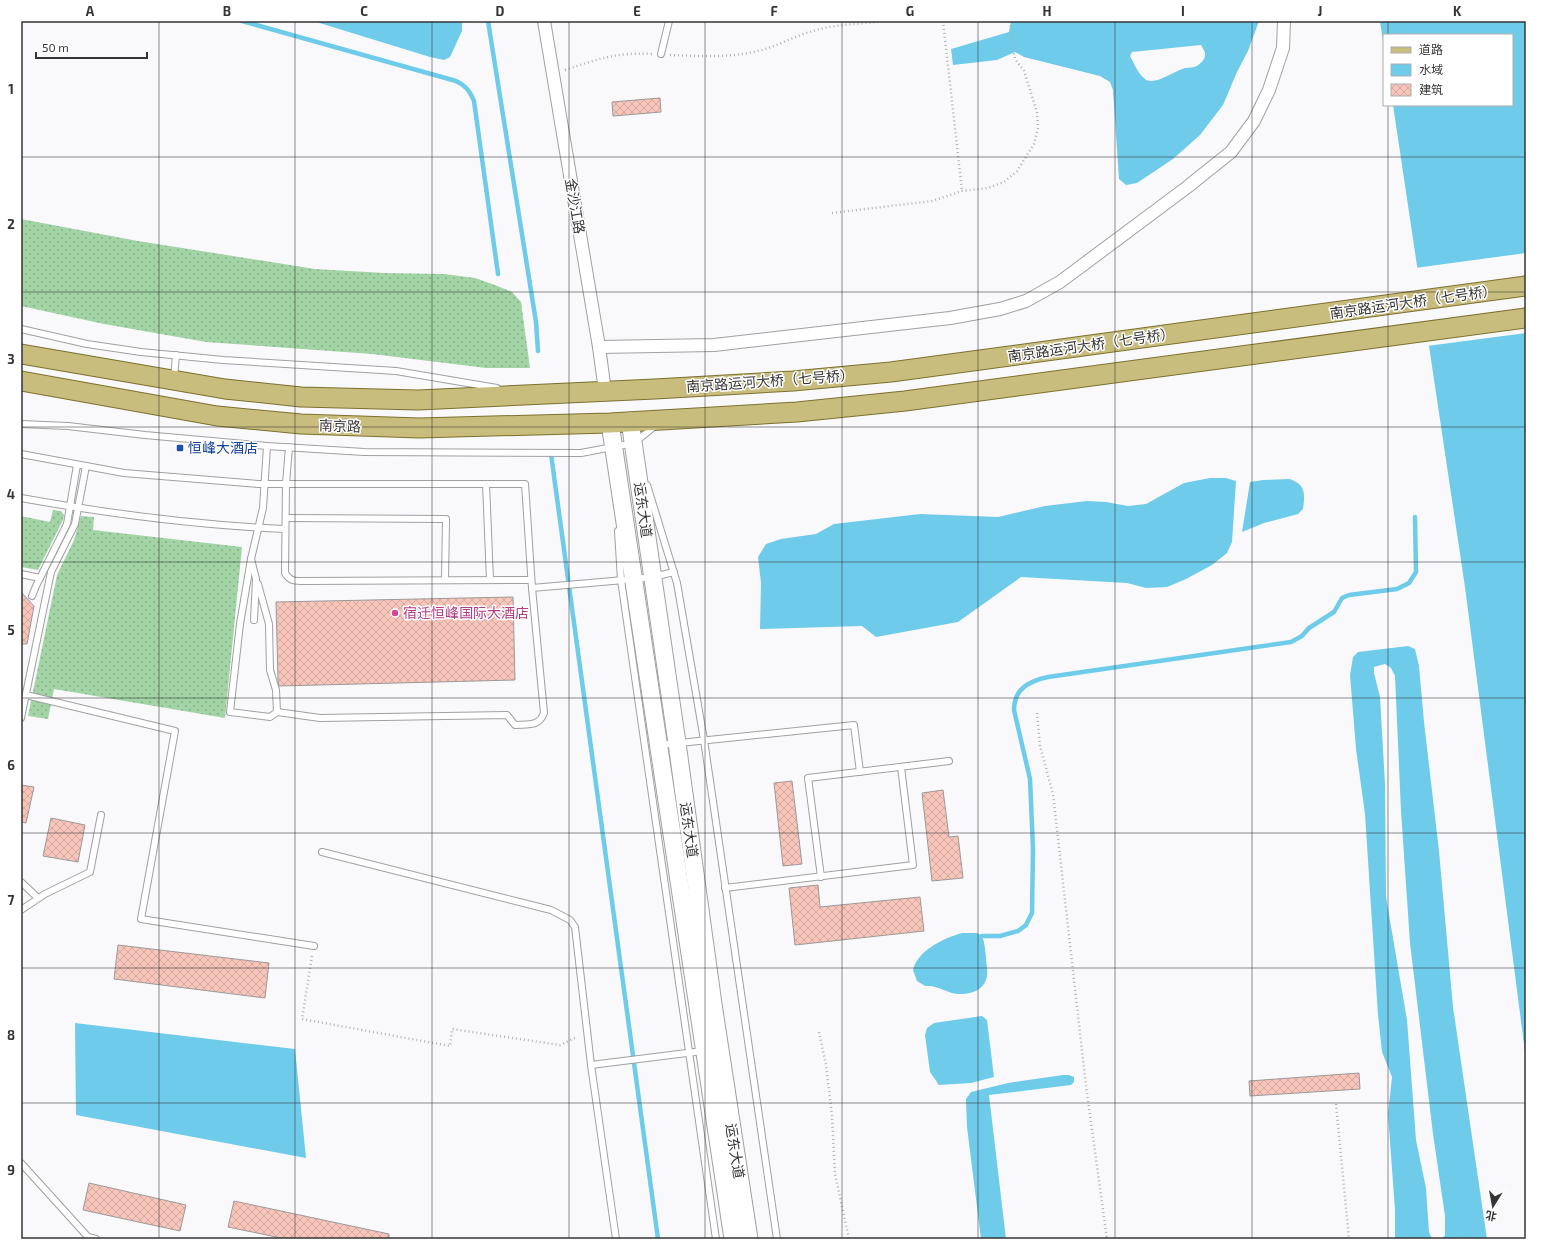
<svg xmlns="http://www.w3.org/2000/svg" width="1547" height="1260" viewBox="0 0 1547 1260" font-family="'Exo 2','Noto Sans SC',sans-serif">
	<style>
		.grass { fill: url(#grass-dots) }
		.water { fill: #6ecbea; fill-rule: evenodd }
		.pier { fill: #f9f9fc }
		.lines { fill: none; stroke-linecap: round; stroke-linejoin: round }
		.stream { stroke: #6ecbea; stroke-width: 4.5 }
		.building { fill: url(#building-cross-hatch); stroke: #9d9999 }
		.service-casing { stroke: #a0a0a3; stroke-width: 8 }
		.minor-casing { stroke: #a0a0a3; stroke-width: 14 }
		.secondary-casing { stroke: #a0a0a3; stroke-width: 19 }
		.primary-casing { stroke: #7d702d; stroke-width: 21 }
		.path { stroke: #b2b2b4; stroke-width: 2.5; stroke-dasharray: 1 3; stroke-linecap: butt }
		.service { stroke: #fff; stroke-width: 6 }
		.minor { stroke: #fff; stroke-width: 12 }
		.secondary { stroke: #fff; stroke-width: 17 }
		.primary { stroke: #c9bd7e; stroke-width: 19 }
		.grid { fill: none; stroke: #343435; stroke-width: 1; stroke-opacity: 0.55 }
		.transit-dot { fill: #1a4fb4; stroke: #fff; stroke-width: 1.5 }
		.hotel-dot { fill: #d1479c; stroke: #fff; stroke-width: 1.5 }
		.labels { text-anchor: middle; stroke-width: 3; stroke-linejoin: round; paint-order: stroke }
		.street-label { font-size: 14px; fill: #343435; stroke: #fff }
		.transit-label { font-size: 14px; fill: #164399; stroke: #fff; text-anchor: start }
		.hotel-label { font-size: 14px; fill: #b23c85; stroke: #fff; text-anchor: start }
		.neatline { fill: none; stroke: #343435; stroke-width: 1.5 }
		.grid-label { font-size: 13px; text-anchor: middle; font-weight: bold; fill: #343435 }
	</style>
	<defs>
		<pattern id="grass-dots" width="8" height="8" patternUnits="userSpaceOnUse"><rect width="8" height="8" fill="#a2d4a5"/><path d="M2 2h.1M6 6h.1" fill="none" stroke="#85ad87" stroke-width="1.8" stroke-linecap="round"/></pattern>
		<pattern id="building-cross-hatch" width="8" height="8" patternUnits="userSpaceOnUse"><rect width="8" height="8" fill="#f7c5ba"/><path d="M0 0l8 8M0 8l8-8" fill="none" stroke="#d4aaa0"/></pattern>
	</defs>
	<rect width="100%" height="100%" fill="#f9f9fc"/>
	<g class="grass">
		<path d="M 21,219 L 138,241 L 315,269 L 384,273 L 444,274 L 475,278 L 495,285 L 512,292 L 521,302 L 530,368 L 486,368 L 372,354 L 206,342 L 104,324 L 21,306 Z"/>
		<path d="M 53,510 L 61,511 L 64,515 L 63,520 L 38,570 L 21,567 L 21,516 L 50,522 Z"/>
		<path d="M 81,516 L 94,517 L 93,530 L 242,547 L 225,718 L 54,689 L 48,719 L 28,716 L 57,575 L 74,540 Z"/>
	</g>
	<g class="water">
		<path d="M 313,21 L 462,21 L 462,31 L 450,57 L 444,60 L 430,57 Z"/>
		<path d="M 1011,21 L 1259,21 L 1248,51 L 1237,72 L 1223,105 L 1200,135 L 1173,159 L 1137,183 L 1126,185 L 1119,179 L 1113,90 L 1110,82 L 1100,76 L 1024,57 L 1015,52 L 997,60 L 953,65 L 951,49 L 1009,32 ZM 1201,45 C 1202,47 1205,51 1205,54 C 1206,59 1199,66 1194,67 C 1190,68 1186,67 1182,69 C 1173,72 1154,86 1145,79 C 1138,74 1134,63 1130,56 L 1132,52 Z"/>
		<path d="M 1380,21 L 1526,21 L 1526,1060 L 1465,587 L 1393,105 L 1512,105 L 1512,35 L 1384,35 L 1384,48 Z"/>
		<path d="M 1210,478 L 1226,478 L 1236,481 L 1232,542 L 1227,553 L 1212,565 L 1186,579 L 1167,587 L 1146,588 L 1127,583 L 1021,577 L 958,622 L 876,637 L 862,626 L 760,629 L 761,583 L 758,557 L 766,544 L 781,539 L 816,534 L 834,524 L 920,514 L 998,517 L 1045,506 L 1087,501 L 1106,502 L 1128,506 L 1146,504 L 1184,483 Z"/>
		<path d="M 1290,479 C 1306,485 1305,494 1303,509 L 1298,514 L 1264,523 L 1242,532 L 1250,482 L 1263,480 Z"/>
		<path d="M 1408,646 L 1415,649 L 1419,666 L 1424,722 L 1439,851 L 1453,1007 L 1487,1239 L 1442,1239 L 1445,1235 L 1445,1216 L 1433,1134 L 1410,943 L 1401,811 L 1395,676 L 1391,668 L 1385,664 L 1374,667 L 1374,673 L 1380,697 L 1385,784 L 1386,897 L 1407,1020 L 1416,1140 L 1426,1188 L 1429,1232 L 1432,1239 L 1395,1239 L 1395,1210 L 1388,1114 L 1392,1077 L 1382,1052 L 1378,1015 L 1365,814 L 1356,749 L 1350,675 L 1353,657 L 1358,652 Z"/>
		<path d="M 962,933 L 977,933 L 982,936 C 985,943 985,950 986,957 C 986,963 988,970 987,976 C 985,990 970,995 958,994 C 946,993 939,985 925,986 L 917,981 L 913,970 C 918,950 944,938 962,933 Z"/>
		<path d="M 982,1016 L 987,1020 L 994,1077 L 971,1083 L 939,1085 L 930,1072 L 925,1035 L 927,1028 L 934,1023 Z"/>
		<path d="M 75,1023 L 295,1049 L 306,1158 L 76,1115 Z"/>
		<path d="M 1063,1075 L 1069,1075 L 1074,1077 L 1074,1082 L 1071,1085 L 989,1095 L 1006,1239 L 981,1239 L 967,1127 L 966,1099 L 971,1092 L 1008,1083 Z"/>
	</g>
	<path class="pier" d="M 1526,253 L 1526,333 L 1427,346 L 1415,268 Z"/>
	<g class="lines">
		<g class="stream">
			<path d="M 242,21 L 456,81 C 466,86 470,91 474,101 L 498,274"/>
			<path d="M 488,21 L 536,322 L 538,351"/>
			<path d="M 551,454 L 658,1239"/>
			<path d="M 982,936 L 1000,936 L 1018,931 L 1026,925 L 1032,913 L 1033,849 L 1030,779 L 1014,710 C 1014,688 1030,681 1048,677 L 1291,642 L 1302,636 L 1309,628 L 1334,612 L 1342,598 L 1349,595 L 1397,589 L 1409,583 L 1416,572 L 1415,517"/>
		</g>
	</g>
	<g class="building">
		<path d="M 660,98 L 661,112 L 613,116 L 612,102 Z"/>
		<path d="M 21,592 L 34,606 L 27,644 L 21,644 Z"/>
		<path d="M 513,597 L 515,680 L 279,686 L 278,680 L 276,602 Z"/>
		<path d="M 792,781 L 802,864 L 783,866 L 774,783 Z"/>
		<path d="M 21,785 L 34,787 L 26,823 L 21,822 Z"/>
		<path d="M 943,790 L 949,837 L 958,836 L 963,878 L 932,881 L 922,793 Z"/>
		<path d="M 51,818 L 85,825 L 78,862 L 43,856 Z"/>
		<path d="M 818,885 L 820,907 L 920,897 L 924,931 L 795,945 L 789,888 Z"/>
		<path d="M 118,945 L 269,963 L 265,998 L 114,979 Z"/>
		<path d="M 1359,1073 L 1360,1089 L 1250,1096 L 1249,1081 Z"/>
		<path d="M 89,1183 L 186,1205 L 180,1231 L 83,1210 Z"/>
		<path d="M 234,1201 L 389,1234 L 389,1239 L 286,1239 L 228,1227 Z"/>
	</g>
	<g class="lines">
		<g class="service-casing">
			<g id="service">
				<path d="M 661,54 L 669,21"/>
				<path d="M 21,329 L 87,344 L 141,352 L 223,360 L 396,371 L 497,388"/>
				<path d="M 174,378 L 176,355"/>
				<path d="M 21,424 L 68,426 L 145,435 L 267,446 L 364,452 L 581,453 L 634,443 L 655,426"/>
				<path d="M 289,447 L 286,484 L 285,573 C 289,580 293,581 301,581 L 531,580"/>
				<path d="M 21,454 L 124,473 L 258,484 L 525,484 L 532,588 L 624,580"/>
				<path d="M 486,484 L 490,580"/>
				<path d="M 647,485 L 677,583 L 704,740 L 777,1239"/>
				<path d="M 21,498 C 110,514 195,525 285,529"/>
				<path d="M 286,518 L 446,519 L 445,580"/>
				<path d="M 618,531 L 621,580 L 716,1239"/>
				<path d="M 251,559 L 240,624 L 230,712 L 270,717 L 277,712 L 320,718 L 507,715 L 515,725 C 528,724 539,727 544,713 L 532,588"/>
				<path d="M 21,574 L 40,578"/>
				<path d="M 635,579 L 653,577 L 674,572"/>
				<path d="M 258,584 L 269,624 L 270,670 L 276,690 L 277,712"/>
				<path d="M 32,596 L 36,586 L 67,524 L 77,465"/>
				<path d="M 254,620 L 256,579 L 251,559 L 263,508 L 267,446"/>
				<path d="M 26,695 L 175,731 L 141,919 L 314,946"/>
				<path d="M 21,718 L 51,572 L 75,524 L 86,466"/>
				<path d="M 660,745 L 854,725 L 860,772"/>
				<path d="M 322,852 L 551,910 L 570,920 L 575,927 L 591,1065 L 616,1239"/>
				<path d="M 821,877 L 808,778 L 949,761"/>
				<path d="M 21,882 L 38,898"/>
				<path d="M 725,888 L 913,865 L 901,767"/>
				<path d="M 21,910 L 45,894 L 90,872 L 101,815"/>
				<path d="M 591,1065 L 703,1051"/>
				<path d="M 21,1163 L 88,1237 L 96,1239"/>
			</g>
		</g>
		<g class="minor-casing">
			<g id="minor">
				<path d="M 544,21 L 599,347 L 605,391"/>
				<path d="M 599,347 L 714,345 L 950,318 L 1000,309 L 1026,301 L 1060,282 L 1186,188 L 1231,152 L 1254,121 L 1269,90 L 1283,48 L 1284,21"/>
			</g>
		</g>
		<g class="secondary-casing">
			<g id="secondary">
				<path d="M 630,421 L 677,743 L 713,1004 L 749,1239"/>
				<path d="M 610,423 L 733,1239"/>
			</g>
		</g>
		<g class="primary-casing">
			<g id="primary">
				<path d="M 21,354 L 225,389 L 301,397 L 418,400 L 655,389 L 793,381 L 891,372 L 1526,286"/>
				<path d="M 21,381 L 217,416 L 301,424 L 419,428 L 610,423 L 797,412 L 905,401 L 1526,318"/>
			</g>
		</g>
		<g class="path">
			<path d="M 943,21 L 962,191"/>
			<path d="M 670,55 C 700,56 730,58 758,51 C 776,47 792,37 810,32 C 833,24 861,24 885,21"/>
			<path d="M 565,70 C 598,59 616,52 652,54"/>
			<path d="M 832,213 L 932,201 L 962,191 L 988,188 L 1004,182 L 1017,171 L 1034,144 L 1038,128 L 1037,112 L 1024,71 L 1015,59 L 1012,43 L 1010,21"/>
			<path d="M 1037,713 L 1040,746 L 1053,794 L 1086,1086 L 1107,1239"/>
			<path d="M 312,956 L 302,1019 L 450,1046 L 452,1029 L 560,1045 L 577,1037"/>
			<path d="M 819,1032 L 826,1065 L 832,1116 L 835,1174 L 849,1239"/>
			<path d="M 1336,1104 L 1349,1239"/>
		</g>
		<use href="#service" class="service"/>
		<use href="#minor" class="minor"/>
		<use href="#secondary" class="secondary"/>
		<use href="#primary" class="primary"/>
	</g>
	<path class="grid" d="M 159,21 L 159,1239M 295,21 L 295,1239M 432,21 L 432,1239M 569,21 L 569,1239M 705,21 L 705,1239M 842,21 L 842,1239M 978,21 L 978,1239M 1115,21 L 1115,1239M 1252,21 L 1252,1239M 1388,21 L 1388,35M 1388,105 L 1388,1239M 21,157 L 1526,157M 21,292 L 1526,292M 21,427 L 1526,427M 21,562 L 1526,562M 21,698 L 1526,698M 21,833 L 1526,833M 21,968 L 1526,968M 21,1103 L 1526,1103"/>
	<rect class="transit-dot" x="176" y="444" width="8" height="8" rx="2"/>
	<circle class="hotel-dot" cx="395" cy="613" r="4"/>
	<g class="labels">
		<g class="street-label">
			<text transform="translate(575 206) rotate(80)" y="5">金沙江路</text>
			<text transform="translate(1413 302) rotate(-8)" y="5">南京路运河大桥（七号桥）</text>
			<text transform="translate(1091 345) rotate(-8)" y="5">南京路运河大桥（七号桥）</text>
			<text transform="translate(770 381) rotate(-4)" y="5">南京路运河大桥（七号桥）</text>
			<text transform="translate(340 426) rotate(2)" y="5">南京路</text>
			<text transform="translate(643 510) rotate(82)" y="5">运东大道</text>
			<text transform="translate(689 830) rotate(82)" y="5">运东大道</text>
			<text transform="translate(735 1151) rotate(81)" y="5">运东大道</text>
		</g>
		<g class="transit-label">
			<text x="188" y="453">恒峰大酒店</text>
		</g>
		<g class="hotel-label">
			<text x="403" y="618">宿迁恒峰国际大酒店</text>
		</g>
	</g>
	<rect width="1547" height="1260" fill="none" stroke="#ffffff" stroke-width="44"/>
	<rect x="1383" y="34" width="130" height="72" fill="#ffffff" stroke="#aeaeae"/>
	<rect x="1391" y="47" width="20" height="6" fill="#c9bd7e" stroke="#aeaeae"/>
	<text x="1419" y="54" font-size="12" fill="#343435">道路</text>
	<rect x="1391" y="64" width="20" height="12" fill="#6ecbea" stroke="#aeaeae"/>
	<text x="1419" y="74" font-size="12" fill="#343435">水域</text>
	<rect x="1391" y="84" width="20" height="12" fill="url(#building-cross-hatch)" stroke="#aeaeae"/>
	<text x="1419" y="94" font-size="12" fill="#343435">建筑</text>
	<g transform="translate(1493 1206) rotate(191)" stroke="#ffffff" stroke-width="3" paint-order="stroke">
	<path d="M0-3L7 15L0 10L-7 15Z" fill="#343435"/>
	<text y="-6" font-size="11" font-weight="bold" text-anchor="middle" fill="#343435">北</text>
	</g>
	<path d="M36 52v6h111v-6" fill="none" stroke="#343435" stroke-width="2"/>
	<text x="42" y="52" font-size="12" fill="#343435" stroke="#ffffff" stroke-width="3" paint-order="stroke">50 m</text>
	<rect x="22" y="22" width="1503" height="1216" class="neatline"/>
	<g class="grid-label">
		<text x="90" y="16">A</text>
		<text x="227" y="16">B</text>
		<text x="364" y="16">C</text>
		<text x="500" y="16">D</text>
		<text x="637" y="16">E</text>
		<text x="774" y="16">F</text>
		<text x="910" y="16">G</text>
		<text x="1047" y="16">H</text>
		<text x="1183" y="16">I</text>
		<text x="1320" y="16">J</text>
		<text x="1457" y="16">K</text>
		<text x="11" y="94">1</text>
		<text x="11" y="229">2</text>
		<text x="11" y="364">3</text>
		<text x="11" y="499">4</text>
		<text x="11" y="635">5</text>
		<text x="11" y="770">6</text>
		<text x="11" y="905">7</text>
		<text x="11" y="1040">8</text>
		<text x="11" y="1175">9</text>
	</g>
</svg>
